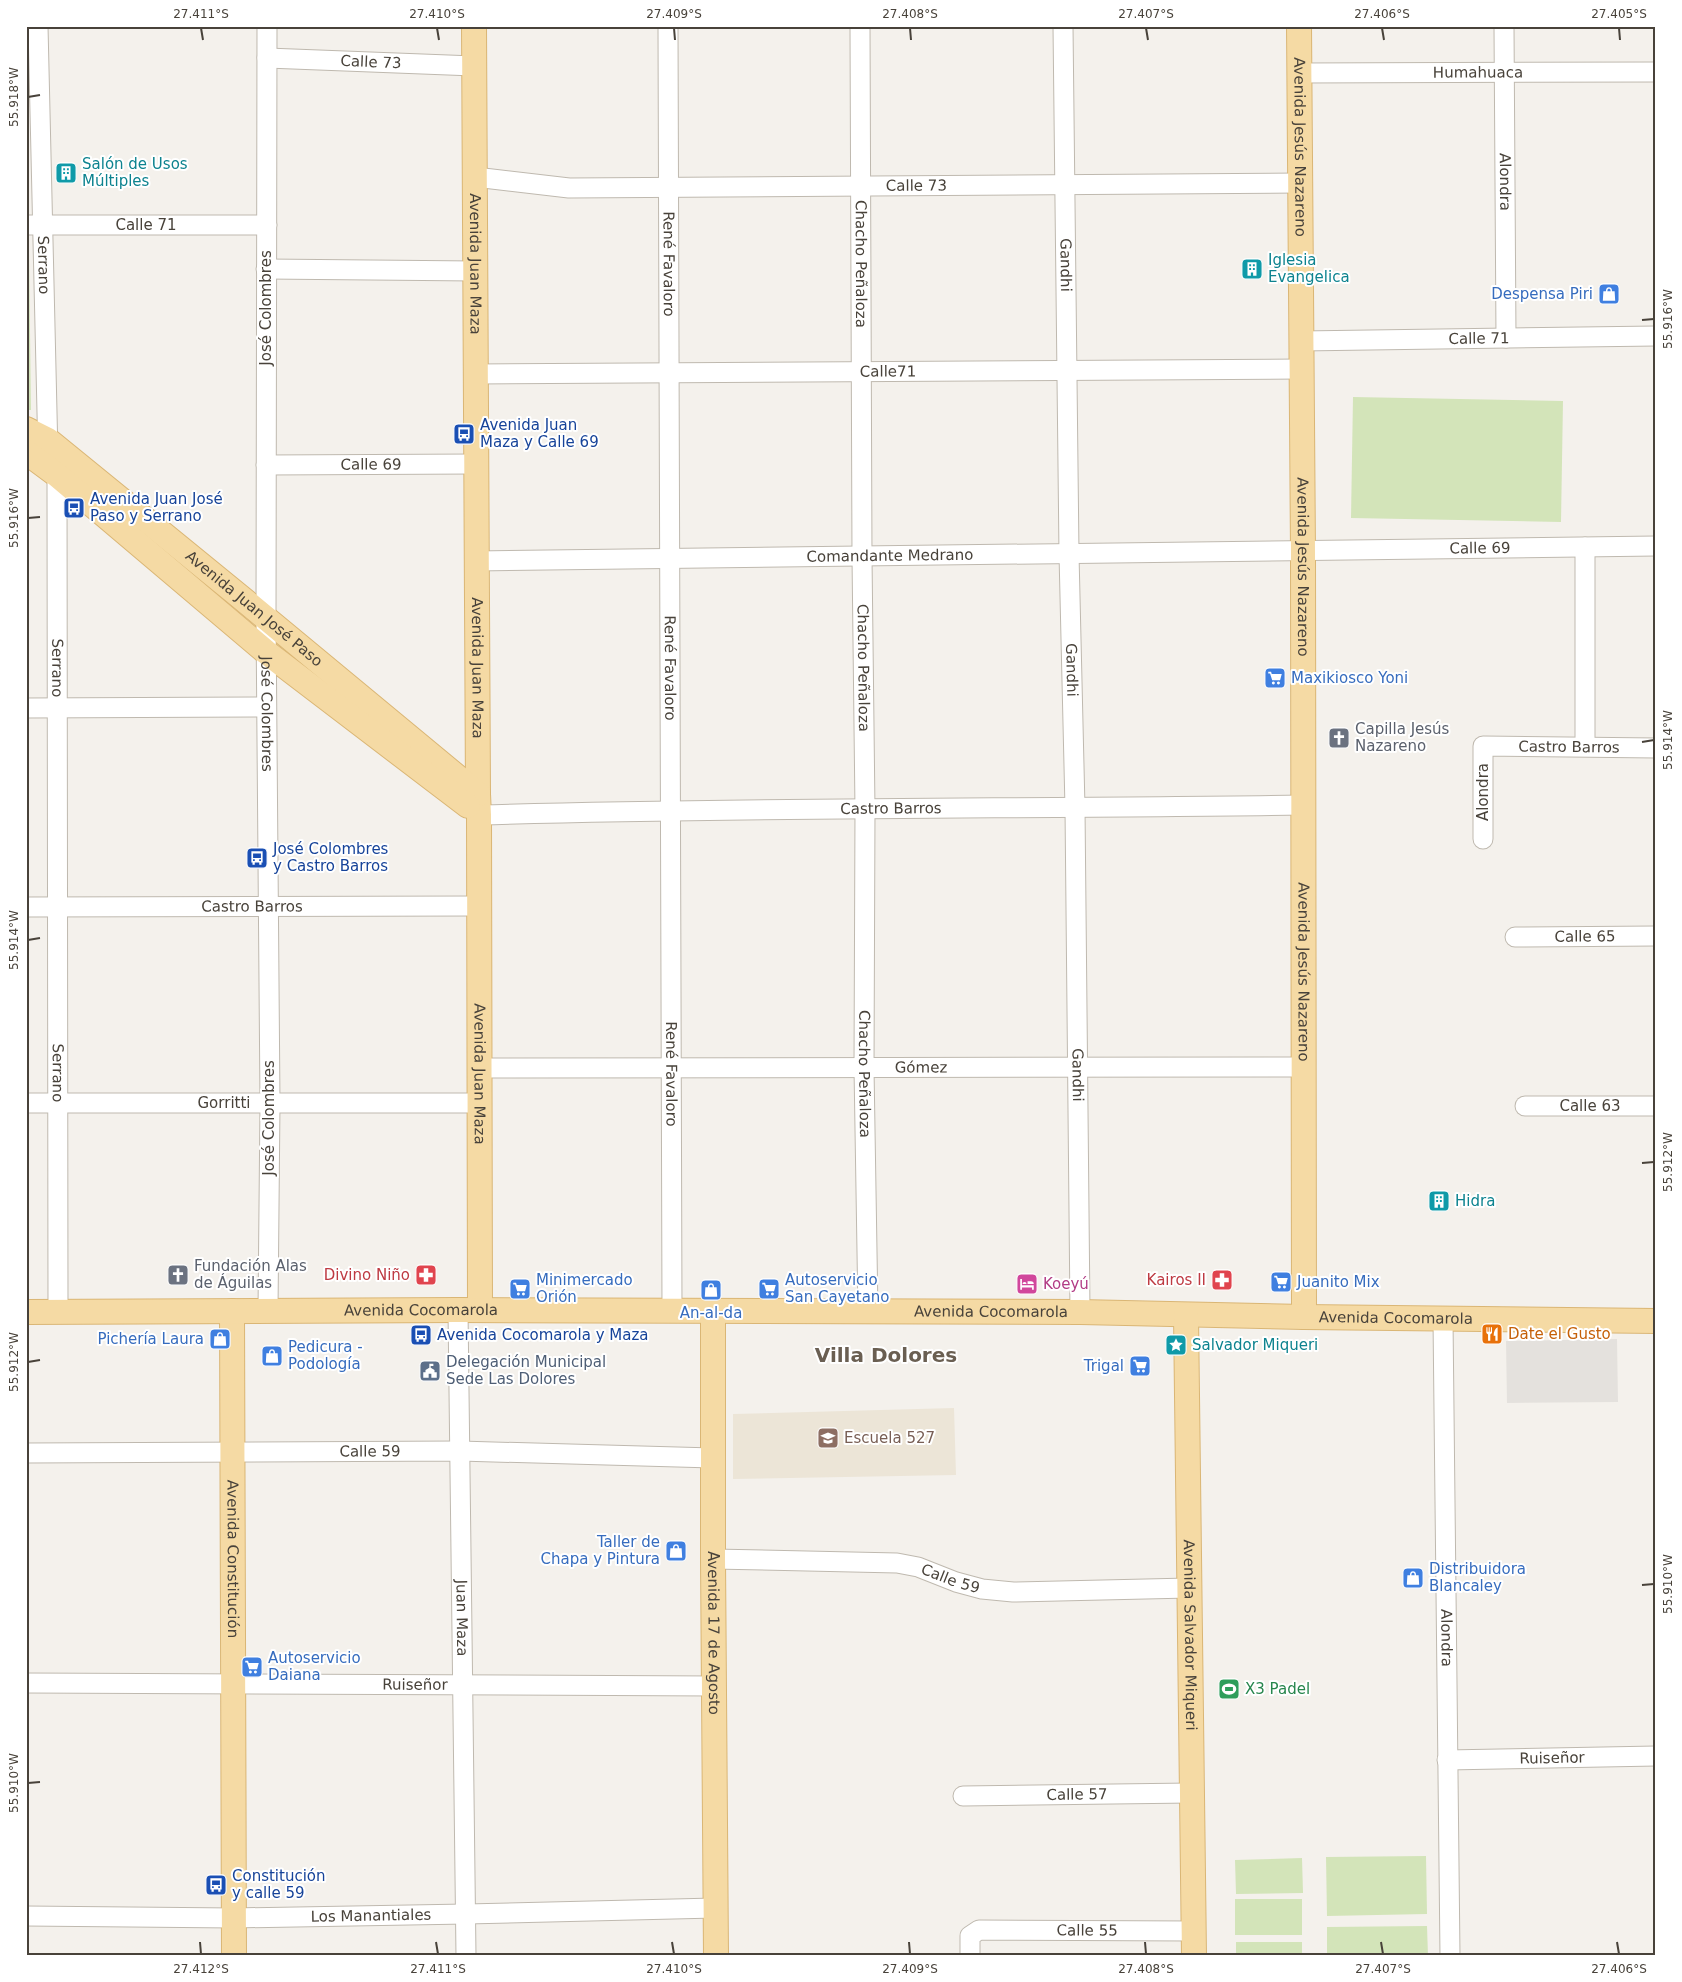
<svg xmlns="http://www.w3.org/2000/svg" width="1682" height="1982" viewBox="0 0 1682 1982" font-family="'DejaVu Sans',sans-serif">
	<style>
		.industrial { fill: #e4e1dd }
		.education { fill: #ece5d7 }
		.green { fill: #d3e4b9 }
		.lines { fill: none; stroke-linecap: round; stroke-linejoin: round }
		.minor-casing { stroke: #bfb9af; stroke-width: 21 }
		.major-casing { stroke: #dab675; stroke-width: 26 }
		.minor { stroke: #fff; stroke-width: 19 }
		.major { stroke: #f5daa4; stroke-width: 24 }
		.ticks { fill: none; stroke: #48423a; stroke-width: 2 }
		.labels { text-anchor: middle; stroke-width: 4; stroke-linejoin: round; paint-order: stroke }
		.street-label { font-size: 15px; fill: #48423a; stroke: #fff }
		.culture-label { font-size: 15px; fill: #0d838f; stroke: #fff; text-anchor: start }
		.shop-label { font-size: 15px; fill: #366cbe; stroke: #fff; text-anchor: start }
		.transit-label { font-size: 15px; fill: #164399; stroke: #fff; text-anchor: start }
		.worship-label { font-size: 15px; fill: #5b616d; stroke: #fff; text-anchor: start }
		.health-label { font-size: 15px; fill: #be3a42; stroke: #fff; text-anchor: end }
		.hotel-label { font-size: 15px; fill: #b23c85; stroke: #fff; text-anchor: start }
		.food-label { font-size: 15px; fill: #c56008; stroke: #fff; text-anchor: start }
		.service-label { font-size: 15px; fill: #4e5e75; stroke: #fff; text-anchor: start }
		.education-label { font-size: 15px; fill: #785e54; stroke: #fff; text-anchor: start }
		.leisure-label { font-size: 15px; fill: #27864d; stroke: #fff; text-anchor: start }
		.district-label { font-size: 20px; font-weight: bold; fill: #6a5f52; stroke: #fff }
		.neatline { fill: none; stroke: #48423a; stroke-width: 2 }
		.ticks-label { font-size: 12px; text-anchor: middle; fill: #48423a }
	</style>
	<rect width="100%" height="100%" fill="#f4f1ec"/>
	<path class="industrial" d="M 1617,1339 L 1618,1402 L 1507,1403 L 1506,1341 Z"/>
	<path class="education" d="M 954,1408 L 956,1475 L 733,1479 L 733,1414 Z"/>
	<g class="green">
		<path d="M 26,250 L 29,252 L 31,410 L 26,410 Z"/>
		<path d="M 1353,397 L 1563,401 L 1561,522 L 1351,518 Z"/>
		<path d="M 1426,1856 L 1427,1914 L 1327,1916 L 1326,1857 Z"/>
		<path d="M 1302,1858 L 1303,1893 L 1236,1894 L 1235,1860 Z"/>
		<rect x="1235" y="1899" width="67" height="36"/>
		<path d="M 1427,1926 L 1428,1956 L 1327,1956 L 1327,1927 Z"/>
		<rect x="1236" y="1942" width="66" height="14"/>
	</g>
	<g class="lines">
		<g class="minor-casing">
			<g id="minor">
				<path id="s1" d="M 38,26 L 48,455 L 57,475 L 58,1311"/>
				<path id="s2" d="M 267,26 L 266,619 L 270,1103 L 268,1311"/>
				<path id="s3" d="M 668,26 L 672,1311"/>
				<path id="s4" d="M 860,26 L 862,557 L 865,810 L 864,1068 L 868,1312"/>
				<path id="s5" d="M 1063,26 L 1069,554 L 1075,808 L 1080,1312"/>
				<path id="s6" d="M 1504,26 L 1506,338"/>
				<path id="s7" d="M 267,58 L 474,66"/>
				<path id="s8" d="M 1300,73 L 1656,72"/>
				<path id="s9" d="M 475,177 L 569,188 L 1300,183"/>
				<path id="s10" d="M 26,225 L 267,225"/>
				<path d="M 266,269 L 475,271"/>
				<path id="s11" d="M 1301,341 L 1656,336"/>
				<path id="s12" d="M 476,374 L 1301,369"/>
				<path id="s13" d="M 266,465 L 476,464"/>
				<path d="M 1585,547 L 1585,746"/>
				<path id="s14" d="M 476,561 L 1656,546"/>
				<path d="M 26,708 L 266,707"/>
				<path id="s15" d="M 479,815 C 754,807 1028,809 1303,805"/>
				<path id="s16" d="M 1483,839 L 1483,746 L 1656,748"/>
				<path id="s17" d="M 26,907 L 478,906"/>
				<path id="s18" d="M 1515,937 L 1656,936"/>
				<path id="s19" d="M 479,1068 L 1303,1067"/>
				<path id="s20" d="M 26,1103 L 480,1103"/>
				<path id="s21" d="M 1525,1106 L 1656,1106"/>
				<path id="s22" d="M 458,1310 L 466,1956"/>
				<path id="s23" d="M 1443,1319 L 1450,1956"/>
				<path id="s24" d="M 26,1453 L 460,1451 L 713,1458"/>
				<path id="s25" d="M 713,1559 L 897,1563 L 918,1567 L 956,1582 L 982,1589 L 1013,1592 L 1189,1588"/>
				<path id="s26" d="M 26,1683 L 714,1686"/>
				<path id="s27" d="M 1447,1760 L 1656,1756"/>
				<path id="s28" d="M 963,1796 L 1191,1793"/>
				<path id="s29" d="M 26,1916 L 234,1918 L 466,1914 L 715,1908"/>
				<path id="s30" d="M 970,1956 L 970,1936 L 979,1930 L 1193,1931"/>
			</g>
		</g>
		<g class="major-casing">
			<g id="major">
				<path id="s31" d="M 474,26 L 478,794 L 479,815 L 480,1310"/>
				<path id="s32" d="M 1299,26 L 1303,552 L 1304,1317"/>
				<path id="s33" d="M 26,429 L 48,440 L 238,595 L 478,794"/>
				<path d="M 26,452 L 57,475 L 266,652 L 468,806"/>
				<path id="s34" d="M 232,1311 L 234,1956"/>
				<path id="s35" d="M 713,1311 L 713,1559 L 716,1956"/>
				<path id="s36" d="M 26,1312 L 458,1310 L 1080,1312 L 1304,1317 L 1656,1321"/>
				<path id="s37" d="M 1186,1315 L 1194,1956"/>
			</g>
		</g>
		<use href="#minor" class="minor"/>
		<use href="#major" class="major"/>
	</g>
	<path class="ticks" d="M 201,28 L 203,40M 437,28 L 439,40M 674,28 L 675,40M 910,28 L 911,40M 1146,28 L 1148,40M 1382,28 L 1384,40M 1619,28 L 1620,40M 28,97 L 40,95M 1642,320 L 1654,319M 28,518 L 40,517M 1642,742 L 1654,740M 28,940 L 40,938M 1642,1163 L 1654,1162M 28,1362 L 40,1360M 1642,1585 L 1654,1584M 28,1783 L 40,1782M 200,1942 L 201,1954M 436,1942 L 438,1954M 672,1942 L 674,1954M 909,1942 L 910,1954M 1145,1942 L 1146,1954M 1381,1942 L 1383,1954M 1617,1942 L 1619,1954"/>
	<defs>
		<g id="building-square" transform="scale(1.125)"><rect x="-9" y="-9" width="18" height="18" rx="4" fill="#0f9aa8" stroke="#fff"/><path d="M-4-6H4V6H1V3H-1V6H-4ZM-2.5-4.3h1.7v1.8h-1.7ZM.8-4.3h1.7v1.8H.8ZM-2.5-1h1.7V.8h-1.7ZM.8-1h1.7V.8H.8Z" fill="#fff"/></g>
		<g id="shop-square" transform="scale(1.125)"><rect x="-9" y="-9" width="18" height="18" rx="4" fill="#3f7fe0" stroke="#fff"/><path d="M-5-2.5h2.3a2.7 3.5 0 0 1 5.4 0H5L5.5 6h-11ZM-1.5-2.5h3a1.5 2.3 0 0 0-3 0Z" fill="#fff"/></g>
		<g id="bus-square" transform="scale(1.125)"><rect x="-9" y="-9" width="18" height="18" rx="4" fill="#1a4fb4" stroke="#fff"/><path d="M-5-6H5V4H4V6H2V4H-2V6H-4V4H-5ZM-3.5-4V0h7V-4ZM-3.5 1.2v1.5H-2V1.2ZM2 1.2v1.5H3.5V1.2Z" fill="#fff"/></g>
		<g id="supermarket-square" transform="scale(1.125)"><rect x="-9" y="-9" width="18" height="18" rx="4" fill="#3f7fe0" stroke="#fff"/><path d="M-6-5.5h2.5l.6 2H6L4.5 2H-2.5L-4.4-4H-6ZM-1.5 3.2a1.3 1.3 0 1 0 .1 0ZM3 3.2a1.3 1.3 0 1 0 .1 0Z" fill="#fff"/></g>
		<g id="church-square" transform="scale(1.125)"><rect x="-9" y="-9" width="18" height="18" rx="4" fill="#6b7280" stroke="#fff"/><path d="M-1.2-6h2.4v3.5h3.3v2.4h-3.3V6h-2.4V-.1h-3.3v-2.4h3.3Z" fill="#fff"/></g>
		<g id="pharmacy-square" transform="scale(1.125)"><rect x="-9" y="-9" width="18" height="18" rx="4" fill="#e0444e" stroke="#fff"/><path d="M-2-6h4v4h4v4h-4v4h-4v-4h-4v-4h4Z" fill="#fff"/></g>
		<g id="hotel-square" transform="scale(1.125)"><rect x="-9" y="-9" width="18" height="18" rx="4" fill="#d1479c" stroke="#fff"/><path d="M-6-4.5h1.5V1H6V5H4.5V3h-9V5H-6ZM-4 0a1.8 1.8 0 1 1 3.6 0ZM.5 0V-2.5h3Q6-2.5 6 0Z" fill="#fff"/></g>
		<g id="restaurant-square" transform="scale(1.125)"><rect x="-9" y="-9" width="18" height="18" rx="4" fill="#e8710a" stroke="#fff"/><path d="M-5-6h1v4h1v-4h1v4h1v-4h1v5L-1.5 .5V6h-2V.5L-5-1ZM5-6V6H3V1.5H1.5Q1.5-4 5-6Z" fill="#fff"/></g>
		<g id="sight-square" transform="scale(1.125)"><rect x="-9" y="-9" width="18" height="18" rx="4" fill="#0f9aa8" stroke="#fff"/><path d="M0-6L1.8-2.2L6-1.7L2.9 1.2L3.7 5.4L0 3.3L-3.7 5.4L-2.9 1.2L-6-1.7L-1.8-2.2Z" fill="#fff"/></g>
		<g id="civic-square" transform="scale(1.125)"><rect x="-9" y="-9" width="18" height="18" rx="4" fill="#5c6f8a" stroke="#fff"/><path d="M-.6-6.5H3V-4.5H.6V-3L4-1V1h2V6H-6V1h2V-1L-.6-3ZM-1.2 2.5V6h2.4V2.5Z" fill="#fff"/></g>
		<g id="school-square" transform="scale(1.125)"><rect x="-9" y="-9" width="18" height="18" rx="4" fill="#8d6e63" stroke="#fff"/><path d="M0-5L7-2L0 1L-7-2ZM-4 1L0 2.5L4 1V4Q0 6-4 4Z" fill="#fff"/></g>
		<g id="stadium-square" transform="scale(1.125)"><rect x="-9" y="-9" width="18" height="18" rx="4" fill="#2e9e5b" stroke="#fff"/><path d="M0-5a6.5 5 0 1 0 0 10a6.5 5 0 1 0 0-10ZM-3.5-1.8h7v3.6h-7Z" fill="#fff"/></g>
	</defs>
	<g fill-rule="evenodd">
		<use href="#building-square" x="66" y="173"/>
		<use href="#building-square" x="1252" y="269"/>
		<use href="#shop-square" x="1609" y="294"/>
		<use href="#bus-square" x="464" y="434"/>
		<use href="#bus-square" x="74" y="508"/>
		<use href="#supermarket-square" x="1275" y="678"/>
		<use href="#church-square" x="1339" y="738"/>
		<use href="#bus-square" x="257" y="858"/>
		<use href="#building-square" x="1439" y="1201"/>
		<use href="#church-square" x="178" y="1275"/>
		<use href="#pharmacy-square" x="426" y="1275"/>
		<use href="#pharmacy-square" x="1222" y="1280"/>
		<use href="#supermarket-square" x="1281" y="1282"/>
		<use href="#hotel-square" x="1027" y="1284"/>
		<use href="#supermarket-square" x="520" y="1289"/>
		<use href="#supermarket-square" x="769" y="1289"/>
		<use href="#shop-square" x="711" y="1290"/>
		<use href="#restaurant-square" x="1492" y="1334"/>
		<use href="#bus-square" x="421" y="1335"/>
		<use href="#shop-square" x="220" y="1339"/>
		<use href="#sight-square" x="1176" y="1345"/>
		<use href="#shop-square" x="272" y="1356"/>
		<use href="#supermarket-square" x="1140" y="1366"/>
		<use href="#civic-square" x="430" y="1371"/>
		<use href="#school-square" x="828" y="1438"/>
		<use href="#shop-square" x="676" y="1551"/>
		<use href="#shop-square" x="1413" y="1578"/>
		<use href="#supermarket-square" x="252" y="1667"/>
		<use href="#stadium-square" x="1229" y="1689"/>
		<use href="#bus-square" x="216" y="1885"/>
	</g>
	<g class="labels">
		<g class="street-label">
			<text dy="5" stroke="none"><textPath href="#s7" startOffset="104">Calle 73</textPath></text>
			<text dy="5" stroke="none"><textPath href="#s8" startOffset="178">Humahuaca</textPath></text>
			<text dy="5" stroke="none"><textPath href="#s32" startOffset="121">Avenida Jesús Nazareno</textPath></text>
			<text dy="5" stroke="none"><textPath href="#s6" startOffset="156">Alondra</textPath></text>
			<text dy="5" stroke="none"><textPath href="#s9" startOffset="442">Calle 73</textPath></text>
			<text dy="5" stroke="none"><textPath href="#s10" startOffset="120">Calle 71</textPath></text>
			<text dy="5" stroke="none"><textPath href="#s31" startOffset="238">Avenida Juan Maza</textPath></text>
			<text dy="5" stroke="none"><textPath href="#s3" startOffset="238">René Favaloro</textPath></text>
			<text dy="5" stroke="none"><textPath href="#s4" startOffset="238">Chacho Peñaloza</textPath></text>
			<text dy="5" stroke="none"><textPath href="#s5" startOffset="239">Gandhi</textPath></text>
			<text dy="5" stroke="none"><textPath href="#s1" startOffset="239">Serrano</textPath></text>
			<text transform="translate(266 308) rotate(-90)" y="5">José Colombres</text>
			<text dy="5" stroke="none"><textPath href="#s11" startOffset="178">Calle 71</textPath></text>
			<text dy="5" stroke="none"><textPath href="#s12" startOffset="412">Calle71</textPath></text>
			<text dy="5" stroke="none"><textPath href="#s13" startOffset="105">Calle 69</textPath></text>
			<text dy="5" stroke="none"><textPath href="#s14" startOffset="1004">Calle 69</textPath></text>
			<text dy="5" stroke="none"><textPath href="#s14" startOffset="414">Comandante Medrano</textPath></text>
			<text dy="5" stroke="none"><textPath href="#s32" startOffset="541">Avenida Jesús Nazareno</textPath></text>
			<text dy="5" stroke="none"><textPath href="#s33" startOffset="291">Avenida Juan José Paso</textPath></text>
			<text dy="5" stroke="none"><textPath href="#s1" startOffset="644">Serrano</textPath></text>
			<text dy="5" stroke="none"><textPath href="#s31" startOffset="642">Avenida Juan Maza</textPath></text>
			<text dy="5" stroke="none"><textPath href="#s3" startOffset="642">René Favaloro</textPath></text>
			<text dy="5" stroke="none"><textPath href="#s4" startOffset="642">Chacho Peñaloza</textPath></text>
			<text dy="5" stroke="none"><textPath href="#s5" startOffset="644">Gandhi</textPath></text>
			<text dy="5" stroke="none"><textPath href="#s2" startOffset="688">José Colombres</textPath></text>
			<text dy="5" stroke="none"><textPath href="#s16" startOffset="179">Castro Barros</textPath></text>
			<text transform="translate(1483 792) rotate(-90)" y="5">Alondra</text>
			<text dy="5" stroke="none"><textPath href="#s15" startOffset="412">Castro Barros</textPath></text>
			<text dy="5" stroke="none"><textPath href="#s17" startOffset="226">Castro Barros</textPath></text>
			<text dy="5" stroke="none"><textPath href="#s18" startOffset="70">Calle 65</textPath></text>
			<text dy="5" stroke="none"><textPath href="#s32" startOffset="946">Avenida Jesús Nazareno</textPath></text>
			<text dy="5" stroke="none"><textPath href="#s19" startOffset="442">Gómez</textPath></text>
			<text dy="5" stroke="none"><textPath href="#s1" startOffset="1049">Serrano</textPath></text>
			<text dy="5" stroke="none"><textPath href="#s31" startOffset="1048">Avenida Juan Maza</textPath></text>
			<text dy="5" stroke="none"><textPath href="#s3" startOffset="1048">René Favaloro</textPath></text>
			<text dy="5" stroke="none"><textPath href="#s4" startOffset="1048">Chacho Peñaloza</textPath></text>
			<text dy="5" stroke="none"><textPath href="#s5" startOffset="1049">Gandhi</textPath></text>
			<text dy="5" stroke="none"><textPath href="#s20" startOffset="198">Gorritti</textPath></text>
			<text dy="5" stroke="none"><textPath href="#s21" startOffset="65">Calle 63</textPath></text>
			<text transform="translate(269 1118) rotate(-90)" y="5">José Colombres</text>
			<text dy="5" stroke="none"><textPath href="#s36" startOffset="395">Avenida Cocomarola</textPath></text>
			<text dy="5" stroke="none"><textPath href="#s36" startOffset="965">Avenida Cocomarola</textPath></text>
			<text dy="5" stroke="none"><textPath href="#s36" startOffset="1370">Avenida Cocomarola</textPath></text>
			<text dy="5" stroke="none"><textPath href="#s24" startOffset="344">Calle 59</textPath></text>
			<text dy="5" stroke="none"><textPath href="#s34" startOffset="248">Avenida Constitución</textPath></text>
			<text dy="5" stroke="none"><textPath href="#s25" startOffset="240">Calle 59</textPath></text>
			<text dy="5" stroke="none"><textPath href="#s22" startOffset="308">Juan Maza</textPath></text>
			<text dy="5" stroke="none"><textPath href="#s35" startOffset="322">Avenida 17 de Agosto</textPath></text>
			<text dy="5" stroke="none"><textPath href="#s37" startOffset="320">Avenida Salvador Miqueri</textPath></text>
			<text dy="5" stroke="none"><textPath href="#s23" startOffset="319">Alondra</textPath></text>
			<text dy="5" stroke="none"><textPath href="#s26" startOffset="389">Ruiseñor</textPath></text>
			<text dy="5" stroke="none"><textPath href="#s27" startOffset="105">Ruiseñor</textPath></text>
			<text dy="5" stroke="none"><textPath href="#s28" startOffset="114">Calle 57</textPath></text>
			<text dy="5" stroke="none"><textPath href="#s29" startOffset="345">Los Manantiales</textPath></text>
			<text dy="5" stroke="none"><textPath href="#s30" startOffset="139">Calle 55</textPath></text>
		</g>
		<g class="culture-label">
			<text x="82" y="169">Salón de Usos<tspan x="82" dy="17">Múltiples</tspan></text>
			<text x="1268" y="265">Iglesia<tspan x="1268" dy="17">Evangelica</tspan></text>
			<text x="1455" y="1206">Hidra</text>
			<text x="1192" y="1350">Salvador Miqueri</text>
		</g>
		<g class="shop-label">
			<text x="1593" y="299" text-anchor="end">Despensa Piri</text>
			<text x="1291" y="683">Maxikiosco Yoni</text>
			<text x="536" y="1285">Minimercado<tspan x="536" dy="17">Orión</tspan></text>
			<text x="785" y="1285">Autoservicio<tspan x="785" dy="17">San Cayetano</tspan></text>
			<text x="1297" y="1287">Juanito Mix</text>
			<text x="711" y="1318" text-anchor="middle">An-al-da</text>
			<text x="204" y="1344" text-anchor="end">Pichería Laura</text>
			<text x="288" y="1352">Pedicura -<tspan x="288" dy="17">Podología</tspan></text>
			<text x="1124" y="1371" text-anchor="end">Trigal</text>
			<text x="660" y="1547" text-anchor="end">Taller de<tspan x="660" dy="17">Chapa y Pintura</tspan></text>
			<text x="1429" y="1574">Distribuidora<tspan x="1429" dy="17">Blancaley</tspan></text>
			<text x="268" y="1663">Autoservicio<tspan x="268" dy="17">Daiana</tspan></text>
		</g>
		<g class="transit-label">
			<text x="480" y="430">Avenida Juan<tspan x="480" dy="17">Maza y Calle 69</tspan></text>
			<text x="90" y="504">Avenida Juan José<tspan x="90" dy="17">Paso y Serrano</tspan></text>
			<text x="273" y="854">José Colombres<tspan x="273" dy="17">y Castro Barros</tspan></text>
			<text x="437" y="1340">Avenida Cocomarola y Maza</text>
			<text x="232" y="1881">Constitución<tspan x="232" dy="17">y calle 59</tspan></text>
		</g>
		<g class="worship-label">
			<text x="1355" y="734">Capilla Jesús<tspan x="1355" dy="17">Nazareno</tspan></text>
			<text x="194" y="1271">Fundación Alas<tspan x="194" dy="17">de Águilas</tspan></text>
		</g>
		<g class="health-label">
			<text x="410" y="1280">Divino Niño</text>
			<text x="1206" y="1285">Kairos II</text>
		</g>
		<g class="hotel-label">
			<text x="1043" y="1289">Koeyú</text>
		</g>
		<g class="food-label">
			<text x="1508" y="1339">Date el Gusto</text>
		</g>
		<g class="service-label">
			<text x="446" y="1367">Delegación Municipal<tspan x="446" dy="17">Sede Las Dolores</tspan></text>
		</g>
		<g class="education-label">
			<text x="844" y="1443">Escuela 527</text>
		</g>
		<g class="leisure-label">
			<text x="1245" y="1694">X3 Padel</text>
		</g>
		<g class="district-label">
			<text x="886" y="1362">Villa Dolores</text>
		</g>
	</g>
	<rect width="1682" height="1982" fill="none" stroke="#ffffff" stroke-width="55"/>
	<rect x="28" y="28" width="1626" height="1926" class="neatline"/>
	<g class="ticks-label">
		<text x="201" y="18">27.411°S</text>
		<text x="437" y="18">27.410°S</text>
		<text x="674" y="18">27.409°S</text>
		<text x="910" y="18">27.408°S</text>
		<text x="1146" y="18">27.407°S</text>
		<text x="1382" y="18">27.406°S</text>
		<text x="1619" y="18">27.405°S</text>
		<text transform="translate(14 97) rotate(-90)" y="4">55.918°W</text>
		<text transform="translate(1668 319) rotate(-90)" y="4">55.916°W</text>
		<text transform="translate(14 518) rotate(-90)" y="4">55.916°W</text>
		<text transform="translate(1668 740) rotate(-90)" y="4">55.914°W</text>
		<text transform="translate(14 940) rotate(-90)" y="4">55.914°W</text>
		<text transform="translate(1668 1162) rotate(-90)" y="4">55.912°W</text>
		<text transform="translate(14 1362) rotate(-90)" y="4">55.912°W</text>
		<text transform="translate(1668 1584) rotate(-90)" y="4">55.910°W</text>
		<text transform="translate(14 1783) rotate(-90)" y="4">55.910°W</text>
		<text x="201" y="1973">27.412°S</text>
		<text x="438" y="1973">27.411°S</text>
		<text x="674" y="1973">27.410°S</text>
		<text x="910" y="1973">27.409°S</text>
		<text x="1146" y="1973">27.408°S</text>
		<text x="1383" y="1973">27.407°S</text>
		<text x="1619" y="1973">27.406°S</text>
	</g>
</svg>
